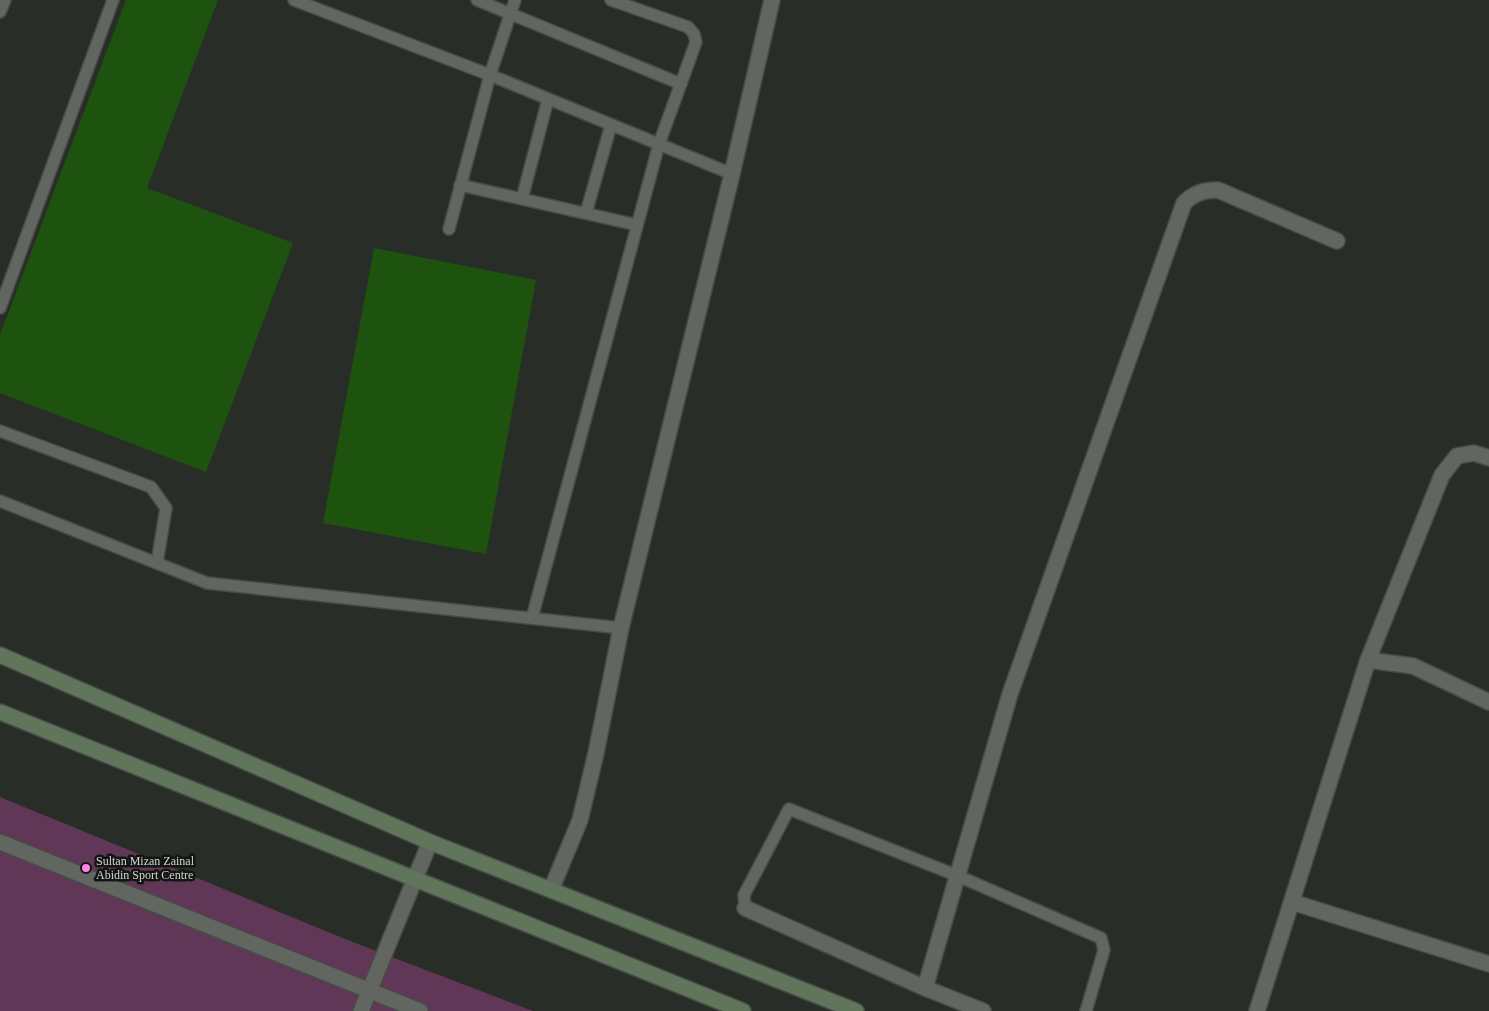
<svg xmlns="http://www.w3.org/2000/svg" width="1489" height="1011" viewBox="0 0 1489 1011" font-family="Georgia,serif">
	<style>
		.green { fill: #603756 }
		.building { fill: #1e530f }
		.lines { fill: none; stroke-linecap: round; stroke-linejoin: round }
		.lane-casing { stroke: #484b48; stroke-width: 14 }
		.street-casing { stroke: #484b48; stroke-width: 18 }
		.secondary-casing { stroke: #484b48; stroke-width: 18 }
		.lane { stroke: #626661; stroke-width: 11 }
		.street { stroke: #626661; stroke-width: 15 }
		.secondary { stroke: #60765b; stroke-width: 15 }
		.poi-dot { fill: #fd86e3; stroke: #131513; stroke-width: 2 }
		.labels { text-anchor: middle; stroke-width: 5; stroke-linejoin: round; paint-order: stroke }
		.poi-label { font-size: 12px; fill: #d4d7d4; stroke: #131513; text-anchor: start }
	</style>
	<rect width="100%" height="100%" fill="#292d28"/>
	<path class="green" d="M 0,797 L 345,939 L 533,1011 L 0,1011 Z"/>
	<g class="building">
		<path d="M 126,0 L 218,0 L 147,188 L 293,243 L 206,472 L 0,393 L 0,335 Z"/>
		<path d="M 374,248 L 536,280 L 486,554 L 323,523 Z"/>
	</g>
	<g class="lines">
		<g class="lane-casing">
			<g id="lane">
				<path d="M 294,0 L 490,75 L 732,174"/>
				<path d="M 477,0 L 681,84"/>
				<path d="M 0,12 L 5,0"/>
				<path d="M 460,185 L 637,225"/>
				<path d="M 522,199 L 548,99"/>
				<path d="M 586,213 L 611,125"/>
				<path d="M 449,229 L 490,75 L 515,0"/>
				<path d="M 0,308 L 113,0"/>
				<path d="M 0,431 L 151,487 L 166,508 L 157,563"/>
				<path d="M 0,501 L 207,583 L 621,628"/>
				<path d="M 532,618 L 659,144 L 696,42 L 694,34 L 688,27 L 611,0"/>
				<path d="M 745,908 L 744,895 L 789,809 L 958,876 L 1101,938 L 1104,950 L 1086,1011"/>
			</g>
		</g>
		<g class="street-casing">
			<g id="street">
				<path d="M 1368,660 L 1413,666 L 1489,702"/>
				<path d="M 0,842 L 420,1011"/>
				<path d="M 551,890 L 580,820 L 596,753 L 621,628 L 732,174 L 772,0"/>
				<path d="M 1292,902 L 1489,964"/>
				<path d="M 745,908 L 925,988 L 983,1011"/>
				<path d="M 925,988 L 1010,694 L 1184,203 C 1194,193 1204,190 1218,190 L 1337,241"/>
				<path d="M 361,1011 L 430,842"/>
				<path d="M 1257,1011 L 1368,660 L 1442,475 L 1457,456 L 1474,453 L 1489,458"/>
			</g>
		</g>
		<g class="secondary-casing">
			<g id="secondary">
				<path d="M 0,655 L 430,842 L 856,1011"/>
				<path d="M 0,712 L 743,1011"/>
			</g>
		</g>
		<use href="#lane" class="lane"/>
		<use href="#street" class="street"/>
		<use href="#secondary" class="secondary"/>
	</g>
	<circle class="poi-dot" cx="86" cy="868" r="5"/>
	<g class="labels">
		<g class="poi-label">
			<text x="96" y="865">Sultan Mizan Zainal<tspan x="96" dy="14">Abidin Sport Centre</tspan></text>
		</g>
	</g>
</svg>
